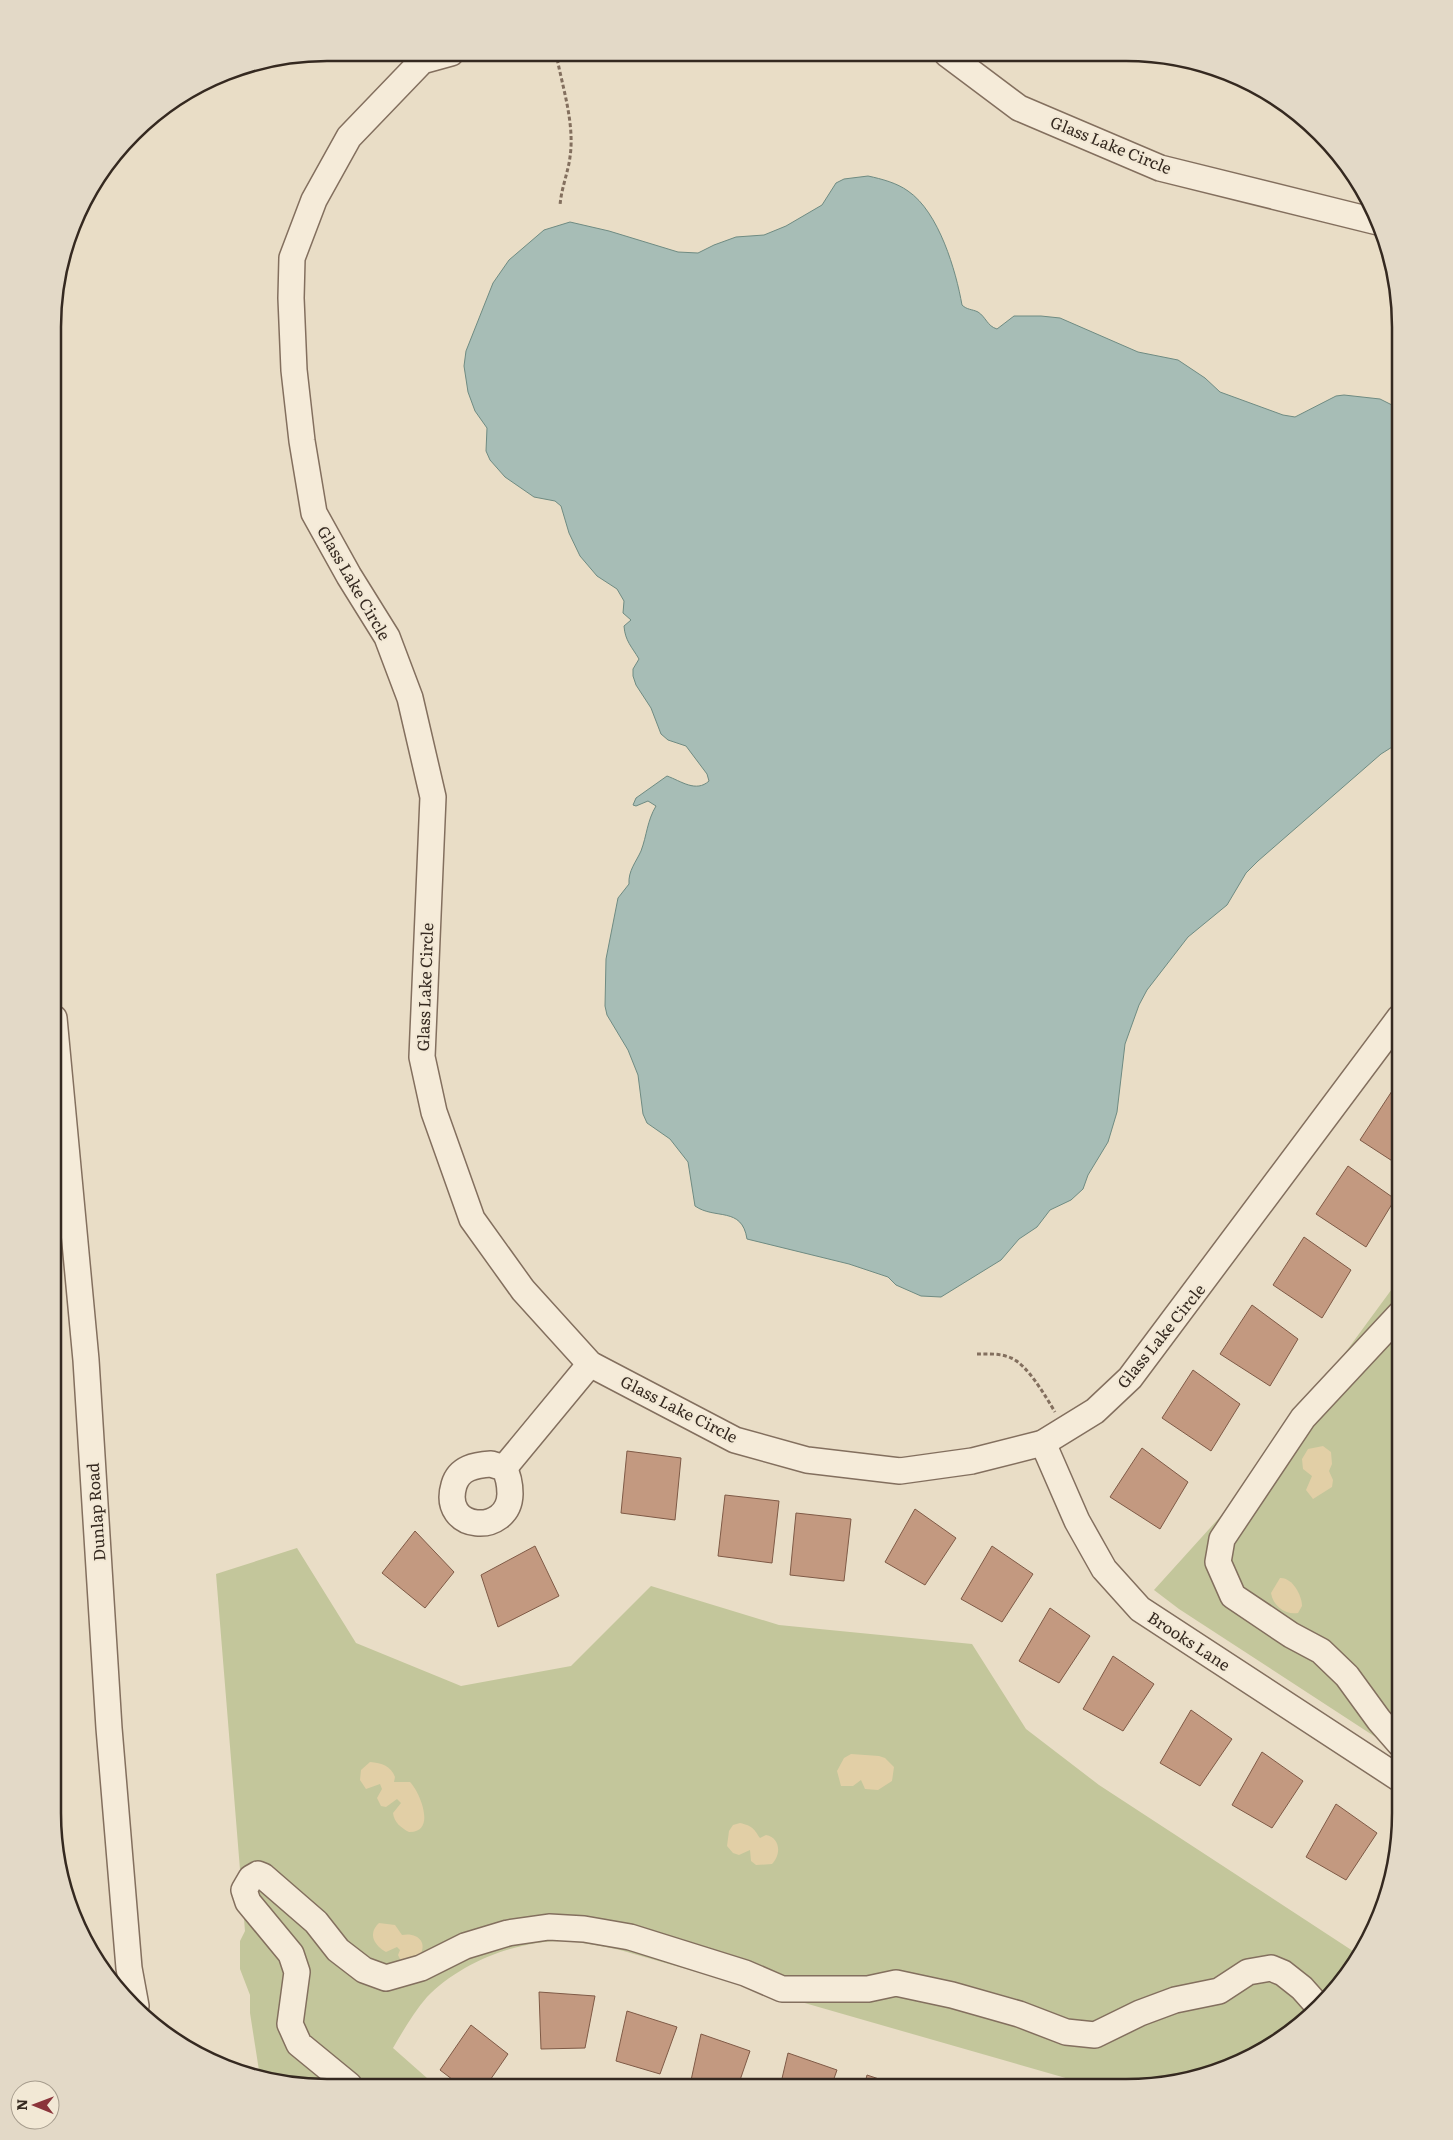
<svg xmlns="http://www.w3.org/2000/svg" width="1453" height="2140" viewBox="0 0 1453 2140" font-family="Literata,serif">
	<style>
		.green { fill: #c3c69b }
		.sand { fill: #e2cfa6 }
		.water { fill: #a7bdb6; stroke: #6f8b82 }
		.building { fill: #c39980; stroke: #7f5a46 }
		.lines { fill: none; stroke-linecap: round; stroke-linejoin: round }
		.minor-casing { stroke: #836f5e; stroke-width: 28 }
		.path { stroke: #836f5e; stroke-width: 3; stroke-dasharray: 4 2.5; stroke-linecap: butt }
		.minor { stroke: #f5ebd9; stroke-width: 25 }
		.labels { text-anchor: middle; stroke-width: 4; stroke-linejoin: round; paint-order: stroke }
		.street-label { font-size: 16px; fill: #352920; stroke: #f2e8d5 }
		.rim { fill: none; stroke: #352920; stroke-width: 2.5 }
	</style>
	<rect width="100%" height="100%" fill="#e9ddc6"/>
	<g class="green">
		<path d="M 1400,1278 L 1400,1753 L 1179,1609 L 1154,1590 L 1229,1507 L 1287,1432 Z"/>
		<path d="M 297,1548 L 356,1643 L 461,1686 L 571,1666 L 651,1586 L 779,1625 L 972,1644 L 1026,1729 L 1099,1785 L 1359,1955 L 1354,1966 L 1307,2019 L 1247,2059 L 1180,2082 L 1126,2087 L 1097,2087 L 620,1950 C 601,1946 582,1942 563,1941 C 515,1941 460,1963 427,1997 C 414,2012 403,2031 393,2048 L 436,2086 L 292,2085 L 260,2077 L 250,2013 L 250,1995 L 240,1969 L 240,1941 L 245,1931 L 216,1574 Z"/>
	</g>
	<g class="sand">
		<path d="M 1323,1446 L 1331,1452 L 1332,1464 L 1329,1471 L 1333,1480 L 1332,1487 L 1313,1499 L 1306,1490 L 1312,1476 L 1303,1469 L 1302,1459 L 1308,1449 Z"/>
		<path d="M 1280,1578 C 1292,1577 1302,1595 1302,1606 L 1298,1613 C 1285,1615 1273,1606 1271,1593 Z"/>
		<path d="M 851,1754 L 879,1756 L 885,1758 L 894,1767 L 892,1781 L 878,1790 L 865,1789 L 861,1780 L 853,1786 L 841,1786 L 837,1771 L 844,1758 Z"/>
		<path d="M 370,1762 C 382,1763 391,1766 395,1777 L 394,1782 L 410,1782 C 420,1792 437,1833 409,1832 C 401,1828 394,1822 393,1813 L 401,1803 L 397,1799 L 386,1807 L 381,1806 L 377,1798 L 382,1789 L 380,1784 L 366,1789 L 360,1780 L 361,1770 Z"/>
		<path d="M 740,1823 C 753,1826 754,1829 760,1838 L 766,1835 C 781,1838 781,1855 772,1864 L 756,1865 L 751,1861 L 750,1850 L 739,1855 L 733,1853 L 727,1846 L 729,1831 L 733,1825 Z"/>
		<path d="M 379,1923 L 395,1925 L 402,1935 C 417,1932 429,1942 419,1957 L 401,1961 L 398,1955 L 400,1950 L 397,1947 L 386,1952 C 375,1946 367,1934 379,1923 Z"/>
	</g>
	<path class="water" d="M 868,176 C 882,179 897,183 908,191 C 939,212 956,271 962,305 C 967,310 972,309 978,312 C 986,317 987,326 997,329 L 1014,316 L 1041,316 L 1060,318 L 1138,352 L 1178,360 L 1205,378 L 1220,392 L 1283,415 L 1295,417 L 1336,396 L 1344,395 L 1380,399 L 1400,409 L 1400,742 L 1381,754 L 1258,861 L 1246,873 L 1227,905 L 1188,937 L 1147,990 L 1139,1005 L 1125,1044 L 1117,1112 L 1108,1142 L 1088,1175 L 1083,1189 L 1071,1200 L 1050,1210 L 1037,1227 L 1019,1239 L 1001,1260 L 941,1297 L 921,1296 L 896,1285 L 888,1277 L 849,1264 L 747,1239 C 742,1206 715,1220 695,1206 L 688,1162 L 670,1139 L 647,1123 L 643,1114 L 638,1075 L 628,1050 L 607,1015 L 605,1006 L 606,959 L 618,898 L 629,884 C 628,871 636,862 641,851 C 647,835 647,821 656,806 L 648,801 L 636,806 L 633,805 L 636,798 L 667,776 C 681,781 696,793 709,781 L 707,774 L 686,746 L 668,740 L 661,734 L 651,708 L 636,685 L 633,676 L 633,669 L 639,659 C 632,647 625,641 624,626 L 631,620 L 623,613 L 624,601 L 617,589 L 597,576 L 580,556 L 569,533 L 561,506 L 555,501 L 534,497 L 505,477 L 490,460 L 486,451 L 487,428 L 475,411 L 468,392 L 464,366 L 466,351 L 493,283 L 509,260 L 544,230 L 570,222 L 609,231 L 678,252 L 698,253 L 714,245 L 736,237 L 764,235 L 786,226 L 822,205 L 836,183 L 844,179 Z"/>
	<g class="building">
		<path d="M 1392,1091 L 1400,1098 L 1400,1166 L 1360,1140 Z"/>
		<path d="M 1348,1166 L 1395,1199 L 1366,1247 L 1316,1214 Z"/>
		<path d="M 1304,1237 L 1351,1270 L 1322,1318 L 1273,1285 Z"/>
		<path d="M 1252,1305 L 1298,1339 L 1270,1386 L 1220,1354 Z"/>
		<path d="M 1193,1370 L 1240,1404 L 1211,1451 L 1162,1418 Z"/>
		<path d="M 1142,1448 L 1188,1482 L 1160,1529 L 1110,1497 Z"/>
		<path d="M 627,1451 L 681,1458 L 675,1520 L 621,1513 Z"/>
		<path d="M 725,1495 L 779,1501 L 772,1563 L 718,1556 Z"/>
		<path d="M 915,1509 L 956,1538 L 925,1585 L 885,1562 Z"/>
		<path d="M 796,1513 L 851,1519 L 844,1581 L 790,1575 Z"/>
		<path d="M 415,1531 L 454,1572 L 425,1608 L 382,1573 Z"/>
		<path d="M 535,1546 L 559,1596 L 498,1627 L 481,1575 Z"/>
		<path d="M 992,1546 L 1033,1574 L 1002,1622 L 961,1599 Z"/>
		<path d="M 1050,1608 L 1090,1636 L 1059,1683 L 1019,1661 Z"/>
		<path d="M 1113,1656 L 1154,1684 L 1123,1731 L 1083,1709 Z"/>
		<path d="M 1191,1710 L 1232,1739 L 1200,1786 L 1160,1763 Z"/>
		<path d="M 1262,1752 L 1303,1781 L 1272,1828 L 1232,1805 Z"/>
		<path d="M 1336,1804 L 1377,1833 L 1346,1880 L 1306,1857 Z"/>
		<path d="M 539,1992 L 595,1996 L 585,2048 L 541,2049 Z"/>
		<path d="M 627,2011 L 677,2027 L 660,2074 L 616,2061 Z"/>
		<path d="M 471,2025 L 508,2054 L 486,2086 L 461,2086 L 440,2070 Z"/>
		<path d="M 701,2034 L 750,2051 L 738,2086 L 690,2085 Z"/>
		<path d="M 788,2053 L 837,2070 L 831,2087 L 780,2087 Z"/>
		<path d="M 867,2075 L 903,2087 L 864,2087 Z"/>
	</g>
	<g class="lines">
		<g class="minor-casing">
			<g id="minor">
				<path d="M 451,53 L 422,61 L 349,137 L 314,200 L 292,258 L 291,298 L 294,370 L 302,441 L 314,513 L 349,576 L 387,637 L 410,698 L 433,797 L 422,1057 L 434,1112 L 472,1219 L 523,1290 L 590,1364 L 735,1440 L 807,1460 L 900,1471 L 972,1461 L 1043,1443 L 1095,1411 L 1130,1378 L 1400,1017"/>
				<path d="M 947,54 L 1019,108 L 1160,168 L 1378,222"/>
				<path d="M 54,1018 L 86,1360 L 109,1728 L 129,1968 L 136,2006"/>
				<path d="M 1043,1443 L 1077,1521 L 1104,1569 L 1140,1609 L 1400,1779"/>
				<path d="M 491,1464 L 504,1468 C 509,1477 510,1484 510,1494 C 509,1536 440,1532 454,1485 C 459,1468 475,1465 491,1464 Z"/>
				<path d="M 504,1468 L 590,1364"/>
				<path d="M 1400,1744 L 1379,1720 L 1347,1676 L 1321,1651 L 1291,1635 L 1233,1596 L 1218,1562 L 1222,1539 L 1303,1418 L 1400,1314"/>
				<path d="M 349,2085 L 299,2044 L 290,2024 L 297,1972 L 291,1954 L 248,1902 L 244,1890 L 251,1878 L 258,1874 L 263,1876 L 316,1922 L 338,1950 L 364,1970 L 386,1978 L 421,1968 L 465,1946 L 508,1933 L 549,1927 L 584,1929 L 630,1937 L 745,1973 L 782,1989 L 868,1989 L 896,1983 L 952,1995 L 1019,2014 L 1066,2032 L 1095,2035 L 1140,2013 L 1175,2000 L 1219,1991 L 1248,1972 L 1271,1968 L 1283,1973 L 1302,1988 L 1318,2006"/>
			</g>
		</g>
		<g class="path">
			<path d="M 556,53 C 562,86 575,123 570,157 C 568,173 561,189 560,206"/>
			<path d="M 977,1354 C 988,1354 1000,1353 1011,1358 C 1027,1364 1046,1397 1055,1412"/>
		</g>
		<use href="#minor" class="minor"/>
	</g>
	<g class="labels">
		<g class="street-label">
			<text transform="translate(1111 145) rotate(22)" y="6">Glass Lake Circle</text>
			<text transform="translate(354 583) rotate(60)" y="6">Glass Lake Circle</text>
			<text transform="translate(425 987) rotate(-88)" y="6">Glass Lake Circle</text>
			<text transform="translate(1161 1336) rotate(-51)" y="6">Glass Lake Circle</text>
			<text transform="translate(679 1409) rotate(27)" y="6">Glass Lake Circle</text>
			<text transform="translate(96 1512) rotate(-94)" y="6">Dunlap Road</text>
			<text transform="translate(1189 1641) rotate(33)" y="6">Brooks Lane</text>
		</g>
	</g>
	<path d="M0 0H1453V2140H0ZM327 61H1126A266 266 0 0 1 1392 327V1813A266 266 0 0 1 1126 2079H327A266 266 0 0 1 61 1813V327A266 266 0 0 1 327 61Z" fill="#e3d9c7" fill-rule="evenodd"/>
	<path class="rim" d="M327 61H1126A266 266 0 0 1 1392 327V1813A266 266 0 0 1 1126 2079H327A266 266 0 0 1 61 1813V327A266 266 0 0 1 327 61Z"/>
	<g transform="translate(35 2105) rotate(271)"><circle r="24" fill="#f2e8d5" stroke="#a69c8d"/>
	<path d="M0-4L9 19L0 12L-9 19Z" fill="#8b343a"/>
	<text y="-8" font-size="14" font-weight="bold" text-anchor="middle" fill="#352920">N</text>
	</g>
</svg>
